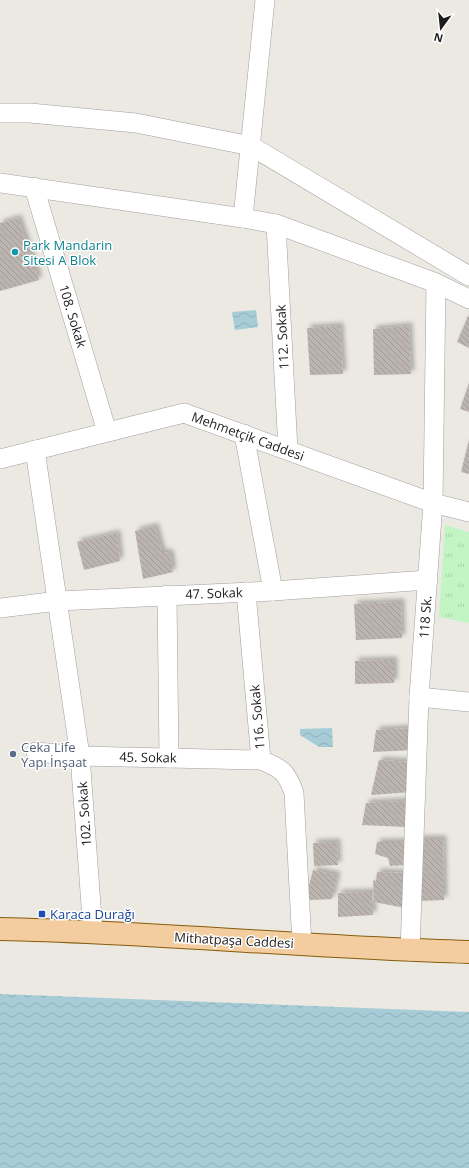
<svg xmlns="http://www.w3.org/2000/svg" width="469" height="1168" viewBox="0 0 469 1168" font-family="'Open Sans',sans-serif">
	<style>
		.park { fill: url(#park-tufts) }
		.water { fill: url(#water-waves) }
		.building { fill: url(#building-back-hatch); filter: url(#shadow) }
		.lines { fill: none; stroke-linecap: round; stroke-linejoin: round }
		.minor-casing { stroke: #a0a0a0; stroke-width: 20 }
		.major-casing { stroke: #875b0c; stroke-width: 24 }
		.minor { stroke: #fff; stroke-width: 19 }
		.major { stroke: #f3cda0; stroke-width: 22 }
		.culture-dot { fill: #0f9aa8; stroke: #fff; stroke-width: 1.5 }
		.service-dot { fill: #5c6f8a; stroke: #fff; stroke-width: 1.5 }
		.transit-dot { fill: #1a4fb4; stroke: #fff; stroke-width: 1.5 }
		.labels { text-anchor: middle; stroke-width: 3; stroke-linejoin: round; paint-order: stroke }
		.culture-label { font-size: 13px; fill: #0d838f; stroke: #fff; text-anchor: start }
		.street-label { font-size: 13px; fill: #1c1c1c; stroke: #fff }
		.service-label { font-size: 13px; fill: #4e5e75; stroke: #fff; text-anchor: start }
		.transit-label { font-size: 13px; fill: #164399; stroke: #fff; text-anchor: start }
	</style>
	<defs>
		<pattern id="park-tufts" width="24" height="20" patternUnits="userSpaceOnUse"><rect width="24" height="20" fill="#c2f4c4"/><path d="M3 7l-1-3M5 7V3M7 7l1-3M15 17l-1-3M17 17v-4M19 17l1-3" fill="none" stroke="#a6d1a8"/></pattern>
		<pattern id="water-waves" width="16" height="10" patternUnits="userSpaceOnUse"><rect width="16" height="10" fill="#a6cdd7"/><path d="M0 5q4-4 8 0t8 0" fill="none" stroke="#8eafb8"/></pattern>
		<pattern id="building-back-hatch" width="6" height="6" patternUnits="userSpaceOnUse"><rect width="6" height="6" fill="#bcb4af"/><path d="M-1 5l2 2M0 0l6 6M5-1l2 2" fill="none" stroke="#a19a96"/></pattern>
		<filter id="shadow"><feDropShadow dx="3.5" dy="-3.5" stdDeviation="2" flood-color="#0004"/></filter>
	</defs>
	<rect width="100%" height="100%" fill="#ece9e2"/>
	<path class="park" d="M 445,525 L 469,532 L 469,623 L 439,617 Z"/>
	<g class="water">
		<path d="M 256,310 L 258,327 L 235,330 L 232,312 Z"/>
		<path d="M 332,728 L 333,747 L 319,747 L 300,735 L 300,729 Z"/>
		<path d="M 0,994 L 469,1012 L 469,1168 L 0,1168 Z"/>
	</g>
	<g class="building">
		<path d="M 18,218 L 39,280 L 0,291 L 0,223 Z"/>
		<path d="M 468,316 L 469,317 L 469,348 L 457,342 Z"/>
		<path d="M 340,326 L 343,374 L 310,375 L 307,328 Z"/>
		<path d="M 409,326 L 411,374 L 374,375 L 373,329 Z"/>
		<path d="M 469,383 L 469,412 L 460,409 Z"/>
		<path d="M 469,440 L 469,474 L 461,472 Z"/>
		<path d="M 155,526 L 162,552 L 170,553 L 173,572 L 143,579 L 135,531 Z"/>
		<path d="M 117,533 L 120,561 L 84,570 L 77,542 Z"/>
		<path d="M 401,602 L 402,638 L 356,640 L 354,604 Z"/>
		<path d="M 394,660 L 394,683 L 355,684 L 355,661 Z"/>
		<path d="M 413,728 L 414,750 L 373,752 L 376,730 Z"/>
		<path d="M 379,760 L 410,762 L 411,792 L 371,795 Z"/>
		<path d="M 406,801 L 407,827 L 362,825 L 366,803 Z"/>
		<path d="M 418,839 L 443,839 L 444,900 L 418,901 Z"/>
		<path d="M 337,842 L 338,865 L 314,866 L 313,843 Z"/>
		<path d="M 377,842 L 407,842 L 407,865 L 390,866 L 388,858 L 375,854 Z"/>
		<path d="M 313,870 L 337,875 L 332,899 L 311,900 L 304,891 L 309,886 Z"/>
		<path d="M 377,872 L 403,873 L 405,908 L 374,902 L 373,880 L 376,881 Z"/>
		<path d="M 372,892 L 373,915 L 338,917 L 338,893 Z"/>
	</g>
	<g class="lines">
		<g class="minor-casing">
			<g id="minor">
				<path d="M 0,113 L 30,113 L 136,123 L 251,146 L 469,276"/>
				<path d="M 0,183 L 243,218 L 276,224 L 436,283 L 469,299"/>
				<path d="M 34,187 L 107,432"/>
				<path d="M 243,218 L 265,0"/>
				<path d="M 276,224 L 288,450"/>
				<path d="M 244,434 L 273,591"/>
				<path d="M 35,450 L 80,756 L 93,932"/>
				<path d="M 0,459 L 184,413 L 433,503 L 469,512"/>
				<path d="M 246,592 L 261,760"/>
				<path d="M 167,595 L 169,758"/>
				<path d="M 0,608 L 58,601 L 273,591 L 428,580"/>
				<path d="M 419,697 L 469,702"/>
				<path d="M 36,752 L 80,756 L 261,760 C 281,768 287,772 294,793 L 302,945"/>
				<path d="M 410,951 L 419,697 L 433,503 L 436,283"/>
			</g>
		</g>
		<g class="major-casing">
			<path id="major" d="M 0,929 C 157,932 312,948 469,952"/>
		</g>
		<use href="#minor" class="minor"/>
		<use href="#major" class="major"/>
	</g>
	<circle class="culture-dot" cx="15" cy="252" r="4"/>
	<circle class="service-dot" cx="13" cy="754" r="4"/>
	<rect class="transit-dot" x="38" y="910" width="8" height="8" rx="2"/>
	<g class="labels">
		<g class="culture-label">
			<text x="23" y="250">Park Mandarin<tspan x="23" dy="15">Sitesi A Blok</tspan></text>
		</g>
		<g class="street-label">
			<text transform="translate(73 316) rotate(73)" y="5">108. Sokak</text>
			<text transform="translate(282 337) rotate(-93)" y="5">112. Sokak</text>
			<text transform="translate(248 436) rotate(20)" y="5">Mehmetçik Caddesi</text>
			<text transform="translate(214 593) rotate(-2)" y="5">47. Sokak</text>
			<text transform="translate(425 617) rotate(-86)" y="5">118 Sk.</text>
			<text transform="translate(257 717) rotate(-95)" y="5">116. Sokak</text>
			<text transform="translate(148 757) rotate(1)" y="5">45. Sokak</text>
			<text transform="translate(84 814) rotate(-94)" y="5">102. Sokak</text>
			<text transform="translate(234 940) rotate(3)" y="5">Mithatpaşa Caddesi</text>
		</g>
		<g class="service-label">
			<text x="21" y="752">Ceka Life<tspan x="21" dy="15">Yapı İnşaat</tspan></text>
		</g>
		<g class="transit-label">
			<text x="50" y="919">Karaca Durağı</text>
		</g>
	</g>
	<g transform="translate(441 28) rotate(195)" stroke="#ffffff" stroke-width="3" paint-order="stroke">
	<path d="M0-3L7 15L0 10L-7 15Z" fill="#1c1c1c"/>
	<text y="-6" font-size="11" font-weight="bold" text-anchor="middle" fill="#1c1c1c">N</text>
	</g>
</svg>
